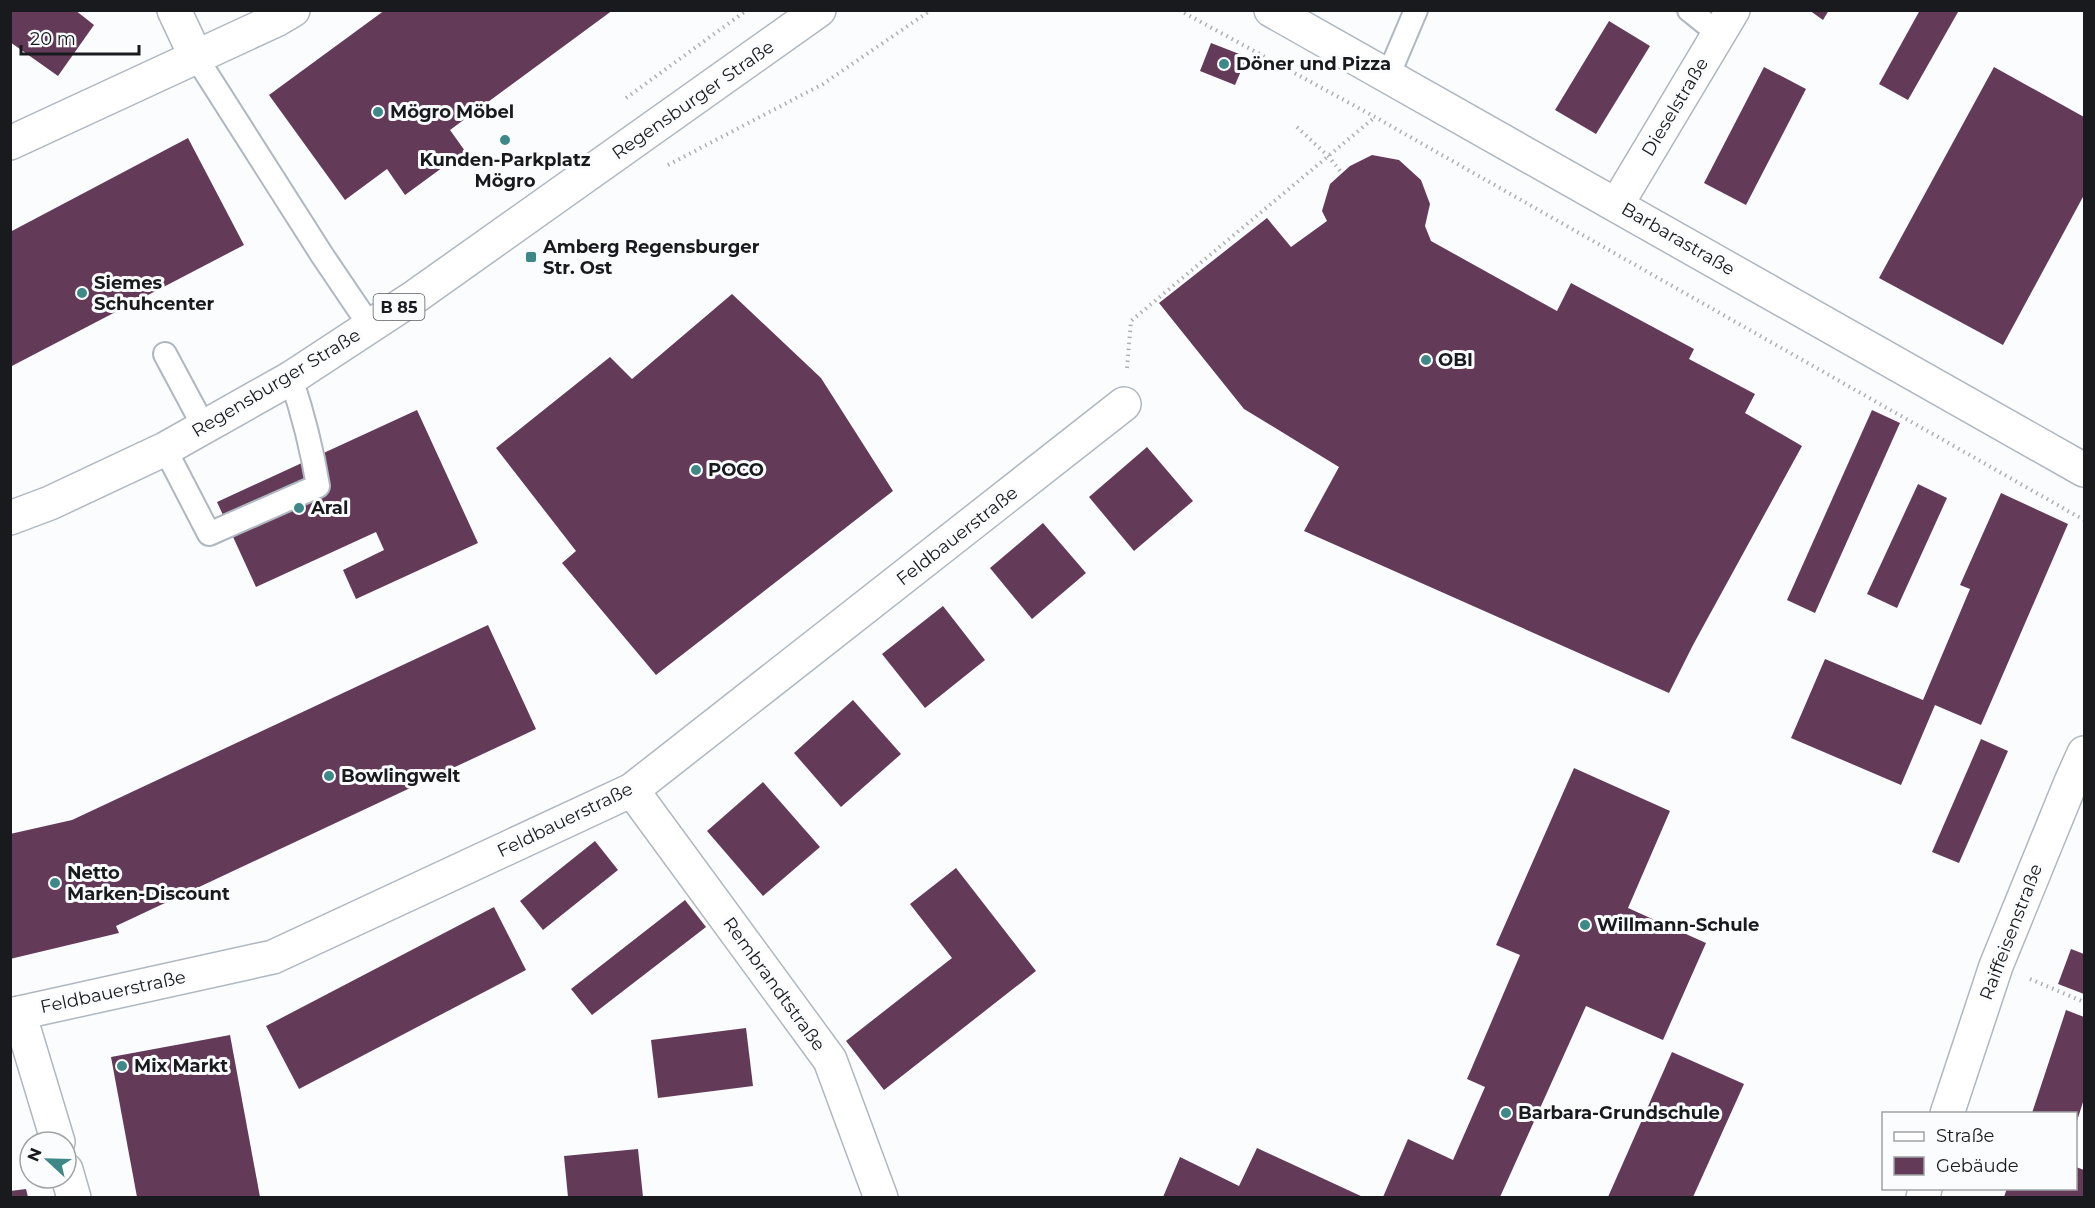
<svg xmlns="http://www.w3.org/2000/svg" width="2095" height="1208" viewBox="0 0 2095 1208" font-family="Montserrat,sans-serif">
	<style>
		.building { fill: #633b59 }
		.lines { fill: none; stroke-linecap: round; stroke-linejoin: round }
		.lane-casing { stroke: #afb7c0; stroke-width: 26 }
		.street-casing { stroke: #afb7c0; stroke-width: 36 }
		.secondary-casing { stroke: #afb7c0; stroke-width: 36 }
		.primary-casing { stroke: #afb7c0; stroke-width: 36 }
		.path { stroke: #adafb1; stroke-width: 4; stroke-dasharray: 1.5 4.5; stroke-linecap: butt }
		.lane { stroke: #fff; stroke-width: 22 }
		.street { stroke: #fff; stroke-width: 33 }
		.secondary { stroke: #fff; stroke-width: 33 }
		.primary { stroke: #fff; stroke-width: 33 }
		.poi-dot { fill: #3f8888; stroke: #fafcfe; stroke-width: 2 }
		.labels { text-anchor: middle; stroke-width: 6; stroke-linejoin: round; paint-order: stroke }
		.shield { fill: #fafcfe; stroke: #5c5e61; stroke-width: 1.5 }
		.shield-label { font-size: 16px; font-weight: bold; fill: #181a1e }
		.poi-label { font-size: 18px; font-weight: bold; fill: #181a1e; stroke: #fafcfe; text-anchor: start }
		.street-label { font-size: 18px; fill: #181a1e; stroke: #fafcfe }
	</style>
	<rect width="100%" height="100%" fill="#fafcfe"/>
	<g class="building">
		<path d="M 10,10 L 75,10 L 94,25 L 58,76 L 10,42 Z"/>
		<path d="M 385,10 L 613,10 L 450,130 L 465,151 L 405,195 L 387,169 L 345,200 L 269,95 Z"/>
		<path d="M 1809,10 L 1829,10 L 1823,20 Z"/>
		<path d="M 1920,10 L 1958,12 L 1908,100 L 1879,84 Z"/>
		<path d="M 1609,21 L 1650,46 L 1596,134 L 1555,110 Z"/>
		<path d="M 1211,43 L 1247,57 L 1235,85 L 1200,71 Z"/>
		<path d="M 1764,67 L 1806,89 L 1746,205 L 1704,183 Z"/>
		<path d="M 1994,67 L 2084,117 L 2084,195 L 2003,345 L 1879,278 Z"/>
		<path d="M 188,138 L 244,245 L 10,367 L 10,232 Z"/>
		<path d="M 1372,155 L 1399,160 L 1421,180 L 1430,204 L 1425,226 L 1431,241 L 1557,311 L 1571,283 L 1694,349 L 1689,359 L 1755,394 L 1745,413 L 1802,446 L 1693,645 L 1669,693 L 1304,531 L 1339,467 L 1244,409 L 1159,303 L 1267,218 L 1291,247 L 1327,221 L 1322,211 L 1330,184 L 1350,166 Z"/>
		<path d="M 732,294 L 821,378 L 893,491 L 656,675 L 562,563 L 576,551 L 496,448 L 610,357 L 632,379 Z"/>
		<path d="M 417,410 L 478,543 L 356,599 L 343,570 L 384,550 L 376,532 L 256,587 L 217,502 Z"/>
		<path d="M 1872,410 L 1900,423 L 1815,613 L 1787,600 Z"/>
		<path d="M 1147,447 L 1193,501 L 1134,551 L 1089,497 Z"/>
		<path d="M 1918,484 L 1947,498 L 1897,608 L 1867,594 Z"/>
		<path d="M 2001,493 L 2068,524 L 1981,725 L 1935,705 L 1901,785 L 1791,738 L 1825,659 L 1923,700 L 1970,589 L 1960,585 Z"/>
		<path d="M 1043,523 L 1086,573 L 1032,619 L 990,568 Z"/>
		<path d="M 943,606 L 985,660 L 925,708 L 882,654 Z"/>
		<path d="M 488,625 L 536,729 L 116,926 L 119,933 L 10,959 L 10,834 L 72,820 Z"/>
		<path d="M 853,700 L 901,754 L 841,807 L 794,753 Z"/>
		<path d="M 1981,739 L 2008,751 L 1959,863 L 1932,852 Z"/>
		<path d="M 1574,768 L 1670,811 L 1628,908 L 1706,943 L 1663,1040 L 1586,1006 L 1500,1197 L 1383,1197 L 1408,1139 L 1453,1160 L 1485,1087 L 1467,1079 L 1520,955 L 1496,945 Z"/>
		<path d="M 763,782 L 820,847 L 763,896 L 707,831 Z"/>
		<path d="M 595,841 L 618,870 L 543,930 L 520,901 Z"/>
		<path d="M 956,868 L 1036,971 L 884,1090 L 846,1041 L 952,958 L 910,904 Z"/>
		<path d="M 685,900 L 706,927 L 592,1015 L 571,989 Z"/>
		<path d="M 494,907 L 526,970 L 299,1089 L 266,1026 Z"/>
		<path d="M 2071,949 L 2084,954 L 2084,994 L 2058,984 Z"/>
		<path d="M 2066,1010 L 2084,1017 L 2084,1099 L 2076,1124 L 2076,1113 L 2032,1113 Z"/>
		<path d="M 746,1028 L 753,1086 L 658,1098 L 651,1040 Z"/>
		<path d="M 230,1035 L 260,1197 L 137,1197 L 111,1057 Z"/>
		<path d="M 1672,1052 L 1744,1084 L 1693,1197 L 1608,1197 Z"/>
		<path d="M 1257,1148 L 1363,1197 L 1163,1197 L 1180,1157 L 1239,1186 Z"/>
		<path d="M 638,1149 L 643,1197 L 568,1197 L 564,1156 Z"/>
		<path d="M 2076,1167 L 2084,1170 L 2084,1197 L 2004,1197 L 2007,1188 L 2076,1188 Z"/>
		<path d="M 26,1189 L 28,1197 L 10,1197 L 10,1191 Z"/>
	</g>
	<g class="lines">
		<g class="lane-casing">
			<g id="lane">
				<path d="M 1689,10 L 1719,34"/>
				<path d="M 196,57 L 322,255 L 370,326"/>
				<path d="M 1388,76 L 1416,10"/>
				<path d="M 165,354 L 204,427"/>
				<path d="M 165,449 L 209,534 L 318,486 C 312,449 303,414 291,378"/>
			</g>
		</g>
		<g class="street-casing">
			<g id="street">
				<path d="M 174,10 L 196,57"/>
				<path d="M 10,143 L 276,20 L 293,10"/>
				<path d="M 1617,204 L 1733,10"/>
				<path d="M 632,790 L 830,1060 L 881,1198"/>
				<path d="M 19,1013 L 58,1142"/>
				<path d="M 10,1015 L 273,957 L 632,790 L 1124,404"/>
				<path d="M 1947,1114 L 1996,966 L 2071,782 L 2084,753"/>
				<path d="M 66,1170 L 74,1198"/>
				<path d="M 1923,1198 L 1925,1188"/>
			</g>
		</g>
		<g class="secondary-casing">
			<path id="secondary" d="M 1271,10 L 2084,470"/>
		</g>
		<g class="primary-casing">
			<path id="primary" d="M 10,518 L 50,503 L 165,449 L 291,378 L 416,296 L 819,10"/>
		</g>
		<g class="path">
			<path d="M 1179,10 L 1375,117 L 2084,520"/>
			<path d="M 626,98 L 747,10"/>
			<path d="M 1297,127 L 1328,156 L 1342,173"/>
			<path d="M 668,165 L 823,84 L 931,10"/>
			<path d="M 1127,368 L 1131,321 L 1375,117"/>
			<path d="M 2030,979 L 2084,1002"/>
		</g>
		<use href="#lane" class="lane"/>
		<use href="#street" class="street"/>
		<use href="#secondary" class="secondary"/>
		<use href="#primary" class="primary"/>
	</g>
	<g class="poi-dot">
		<circle cx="1224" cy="64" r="6"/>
		<circle cx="378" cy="112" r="6"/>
		<circle cx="505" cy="140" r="6"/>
		<rect x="525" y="251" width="12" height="12" rx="3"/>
		<circle cx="82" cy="293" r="6"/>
		<circle cx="1426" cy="360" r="6"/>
		<circle cx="696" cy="470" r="6"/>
		<circle cx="299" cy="508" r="6"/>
		<circle cx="329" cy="776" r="6"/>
		<circle cx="55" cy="883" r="6"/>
		<circle cx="1585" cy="925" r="6"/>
		<circle cx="122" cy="1066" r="6"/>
		<circle cx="1506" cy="1113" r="6"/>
	</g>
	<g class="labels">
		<rect class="shield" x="373.5" y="294" width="51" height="26" rx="4.5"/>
		<g class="shield-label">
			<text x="399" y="313">B 85</text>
		</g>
		<g class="poi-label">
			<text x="1236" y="70">Döner und Pizza</text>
			<text x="390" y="118">Mögro Möbel</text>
			<text x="505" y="166" text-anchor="middle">Kunden-Parkplatz<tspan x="505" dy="21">Mögro</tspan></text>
			<text x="543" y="253">Amberg Regensburger<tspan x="543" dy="21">Str. Ost</tspan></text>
			<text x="94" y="289">Siemes<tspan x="94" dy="21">Schuhcenter</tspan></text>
			<text x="1438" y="366">OBI</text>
			<text x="708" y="476">POCO</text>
			<text x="311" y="514">Aral</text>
			<text x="341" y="782">Bowlingwelt</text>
			<text x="67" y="879">Netto<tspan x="67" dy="21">Marken-Discount</tspan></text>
			<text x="1597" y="931">Willmann-Schule</text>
			<text x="134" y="1072">Mix Markt</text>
			<text x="1518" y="1119">Barbara-Grundschule</text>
		</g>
		<g class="street-label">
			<text transform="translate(693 100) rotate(-35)" y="6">Regensburger Straße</text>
			<text transform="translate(1675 107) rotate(-59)" y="6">Dieselstraße</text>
			<text transform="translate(1678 239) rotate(30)" y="6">Barbarastraße</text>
			<text transform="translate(276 383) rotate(-31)" y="6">Regensburger Straße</text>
			<text transform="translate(957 536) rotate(-38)" y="6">Feldbauerstraße</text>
			<text transform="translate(565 820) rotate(-26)" y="6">Feldbauerstraße</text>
			<text transform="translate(2011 932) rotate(-69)" y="6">Raiffeisenstraße</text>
			<text transform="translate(774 984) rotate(54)" y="6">Rembrandtstraße</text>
			<text transform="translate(113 992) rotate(-12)" y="6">Feldbauerstraße</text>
		</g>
	</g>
	<rect width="2095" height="1208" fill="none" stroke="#181a1e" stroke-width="24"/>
	<rect x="1882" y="1112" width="195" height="78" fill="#fafcfe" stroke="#a0a2a4" stroke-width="1.5"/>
	<rect x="1894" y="1132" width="30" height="9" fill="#ffffff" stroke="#a0a2a4" stroke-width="1.5"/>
	<text x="1936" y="1142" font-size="18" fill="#181a1e">Straße</text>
	<rect x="1894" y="1157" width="30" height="18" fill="#633b59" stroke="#a0a2a4" stroke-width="1.5"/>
	<text x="1936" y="1172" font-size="18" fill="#181a1e">Gebäude</text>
	<g transform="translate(48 1160) rotate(292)"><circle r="28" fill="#fafcfe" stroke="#a0a2a4" stroke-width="1.5"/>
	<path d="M0-4.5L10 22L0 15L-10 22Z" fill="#3f8888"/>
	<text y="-9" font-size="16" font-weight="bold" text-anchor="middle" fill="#181a1e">N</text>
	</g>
	<path d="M21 45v9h118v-9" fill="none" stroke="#181a1e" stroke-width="3"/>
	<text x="30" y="45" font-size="18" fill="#181a1e" stroke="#fafcfe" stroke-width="4.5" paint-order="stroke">20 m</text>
</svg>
